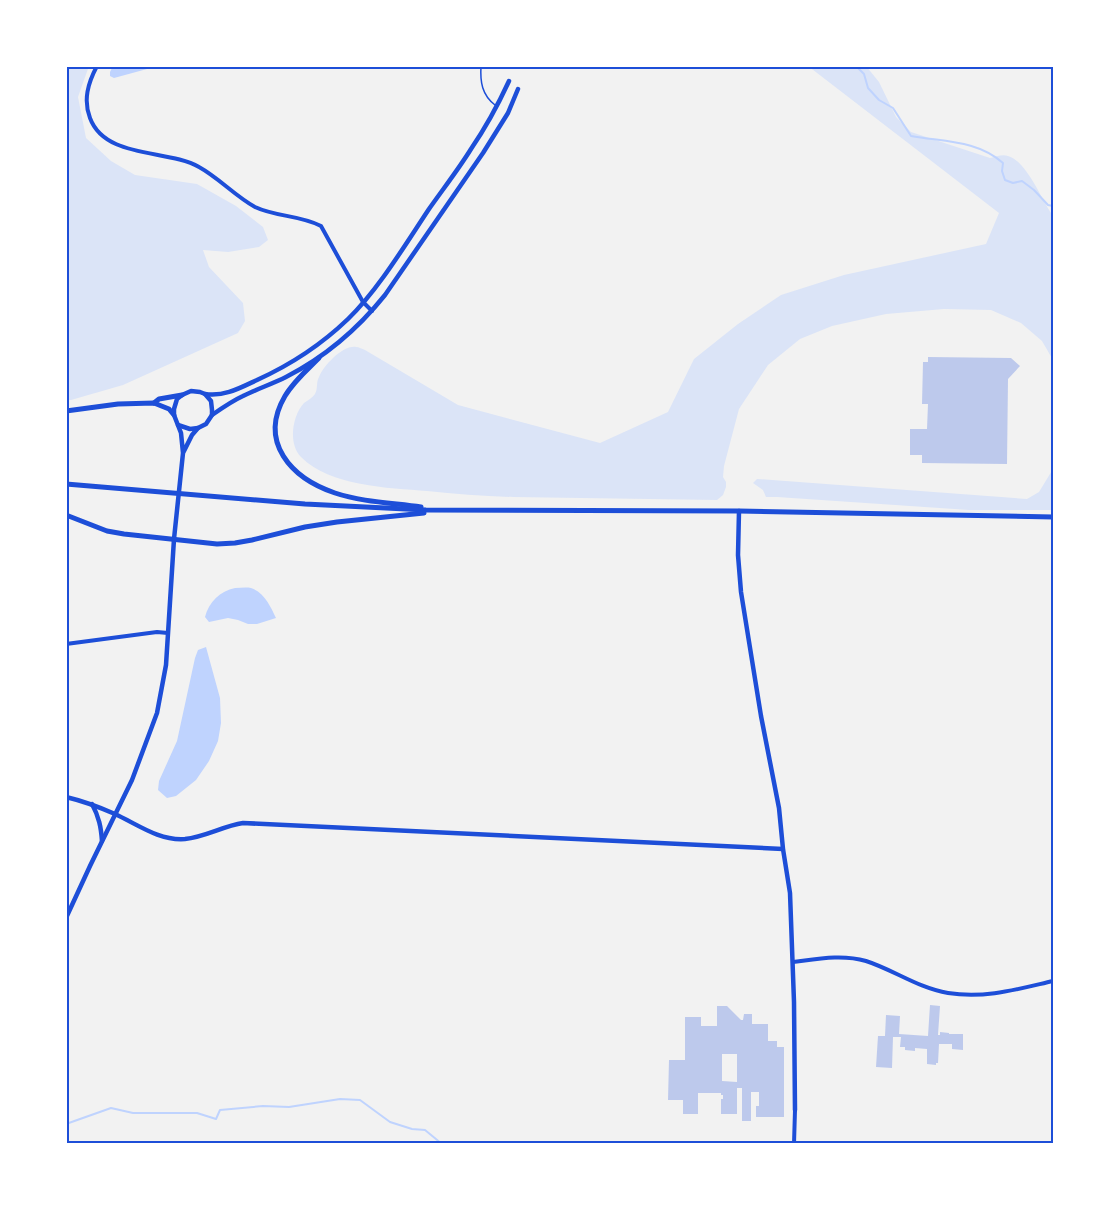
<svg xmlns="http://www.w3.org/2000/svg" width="1119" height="1210" viewBox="0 0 1119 1210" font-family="Manrope,sans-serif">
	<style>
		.green { fill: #dbe4f7 }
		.water { fill: #bfd3fe }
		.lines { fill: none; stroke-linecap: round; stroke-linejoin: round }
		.stream { stroke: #bfd3fe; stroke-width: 2 }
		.building { fill: #bdc9ec; fill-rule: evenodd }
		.service { stroke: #1d4ed8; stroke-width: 1.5 }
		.minor { stroke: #1d4ed8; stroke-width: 4 }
		.tertiary { stroke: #1d4ed8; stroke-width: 4.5 }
		.secondary { stroke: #1d4ed8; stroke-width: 4.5 }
		.primary { stroke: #1d4ed8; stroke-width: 5 }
		.neatline { fill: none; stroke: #1d4ed8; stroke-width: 2 }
	</style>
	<rect width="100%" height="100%" fill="#f2f2f2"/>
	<g class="green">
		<path d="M 66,66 L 89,66 L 78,97 L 86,138 L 111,161 L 135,175 L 197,184 L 236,206 L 263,227 L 268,240 L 259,247 L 228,252 L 203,250 L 209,267 L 243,303 L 245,321 L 238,333 L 123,385 L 71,400 L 66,400 Z"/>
		<path d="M 808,66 L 866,66 L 879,82 L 896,117 L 911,132 L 990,158 C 996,157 1002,154 1008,156 C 1026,161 1041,198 1051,213 L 1053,211 L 1053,360 L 1042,341 L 1021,323 L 991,310 L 944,309 L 886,314 L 832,326 L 800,339 L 768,365 L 739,409 L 724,466 L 723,477 L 726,482 L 726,487 L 723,495 L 717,500 L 513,497 C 484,496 455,494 427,491 C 388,488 330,486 301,457 C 288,444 292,416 304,403 C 308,400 312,398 315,394 C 318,389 316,382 319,377 C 324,365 343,345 356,347 C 359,347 362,349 365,350 L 458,405 L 600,443 L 668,412 L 694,359 L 738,324 L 781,295 L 844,275 L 986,244 L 999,213 Z"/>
		<path d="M 1053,469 L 1053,510 L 969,510 L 777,497 L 766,497 L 763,490 L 753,483 L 757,479 L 1027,499 L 1039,492 Z"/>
	</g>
	<g class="water">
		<path d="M 113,66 L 147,66 L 147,69 L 114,78 L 110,76 L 110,72 Z"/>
		<path d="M 235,588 C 240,588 246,587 251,588 C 264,592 271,607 276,618 L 257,624 L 248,624 L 238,620 L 228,618 L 209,622 L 205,617 C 209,602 220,591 235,588 Z"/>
		<path d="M 206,647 L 220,698 L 221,723 L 218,741 L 209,761 L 196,780 L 176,796 L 167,798 L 158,790 L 159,781 L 177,741 L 195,658 L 198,650 Z"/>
	</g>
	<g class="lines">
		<g class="stream">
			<path d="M 856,66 L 864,74 L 868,88 L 879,100 L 893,108 L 911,136 C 944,142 977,140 1003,163 L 1002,171 L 1005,180 L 1013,183 L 1022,181 L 1034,190 L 1048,205 L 1053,206"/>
			<path d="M 66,1124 L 111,1108 L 133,1113 L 197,1113 L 216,1119 L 220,1110 L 263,1106 L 289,1107 L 340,1099 L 360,1100 L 390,1122 L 412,1129 L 425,1130 L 442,1144"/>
		</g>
	</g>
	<g class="building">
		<path d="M 928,357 L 1011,358 L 1020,366 L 1008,379 L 1007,464 L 922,463 L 922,455 L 910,455 L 910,429 L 927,429 L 928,404 L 922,404 L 923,362 L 928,362 Z"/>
		<path d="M 930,1005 L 940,1006 L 938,1035 L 940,1035 L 940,1032 L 949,1033 L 949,1034 L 963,1034 L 963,1050 L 952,1049 L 952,1044 L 939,1044 L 938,1063 L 936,1063 L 936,1065 L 927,1064 L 927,1049 L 915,1048 L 915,1051 L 905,1050 L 905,1047 L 900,1047 L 901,1037 L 893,1037 L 892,1068 L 876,1067 L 878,1036 L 885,1036 L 886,1015 L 900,1016 L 899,1034 L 928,1036 Z"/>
		<path d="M 717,1006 L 727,1006 L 741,1020 L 743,1020 L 744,1014 L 752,1014 L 752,1024 L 768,1024 L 768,1041 L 777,1041 L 777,1047 L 784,1047 L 784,1117 L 756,1117 L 756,1106 L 759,1106 L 759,1092 L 751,1092 L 751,1121 L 742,1121 L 742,1088 L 737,1088 L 737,1114 L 721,1114 L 721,1099 L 723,1099 L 723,1095 L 721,1095 L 721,1093 L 698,1093 L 698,1114 L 683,1114 L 683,1100 L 668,1100 L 669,1060 L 685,1060 L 685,1017 L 701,1017 L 701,1026 L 717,1026 ZM 722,1054 L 737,1054 L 737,1082 L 722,1081 Z"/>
	</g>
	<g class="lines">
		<path class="service" d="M 481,66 C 480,82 482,95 495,105"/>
		<g class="minor">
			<path d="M 97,66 C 88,83 83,100 90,118 C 105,159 168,149 199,167 C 219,178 235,196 255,207 C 276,217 300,215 321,226 L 363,302 L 372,311"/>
			<path d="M 66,644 L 157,632 L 168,633"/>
			<path d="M 793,962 C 817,959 842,954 866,961 C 894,970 918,988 948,993 C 985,999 1018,989 1053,981"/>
			<path d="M 794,1144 L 795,1110"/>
		</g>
		<g class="tertiary">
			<path d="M 205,394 C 224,397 240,388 257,380 C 290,365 321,345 348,319 C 378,290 405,245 429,209 C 443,189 458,170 471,149 C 486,127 498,105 509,81"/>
			<path d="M 212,415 C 222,408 232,401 243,396 C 257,389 272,384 286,377 C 325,357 357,330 385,295 L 483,153 L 508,113 L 518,89"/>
			<path d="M 739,511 L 738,555 L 741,592 L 761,716 L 779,808 L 783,849 L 790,893 L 794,1002 L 795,1110"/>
			<path d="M 66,797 C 83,801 99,807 115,814 C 137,824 159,841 185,839 C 205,837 223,826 243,823 L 783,849"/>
			<path d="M 92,804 C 99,817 101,827 102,841"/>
		</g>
		<g class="secondary">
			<path d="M 178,425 L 190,429 L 198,428"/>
			<path d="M 66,918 L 90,866 L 132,780 L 157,713 L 166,665 L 174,539 L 183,453 L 181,433 L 174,415 L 174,409 L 177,399 L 182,395 L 191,391 L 200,392 L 205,394 L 211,401 L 212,410 L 212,415 L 206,424 L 198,428 L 192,435 L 183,453"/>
		</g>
		<g class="primary">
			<path d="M 319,358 C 307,370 294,381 285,396 C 258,442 291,478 335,493 C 362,502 393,503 421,507"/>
			<path d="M 154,403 L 159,399 L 182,395"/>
			<path d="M 66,411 L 118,404 L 154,403 L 169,409 L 174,415"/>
			<path d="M 66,484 L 305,504 L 426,510 L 739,511 L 1053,517"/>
			<path d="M 66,515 L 107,531 L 124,534 L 217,544 L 235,543 L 252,540 L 305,527 L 337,522 L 424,513"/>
		</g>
	</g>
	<rect width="1119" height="1210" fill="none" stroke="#ffffff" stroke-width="135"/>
	<rect x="68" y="68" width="984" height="1074" class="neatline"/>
</svg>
